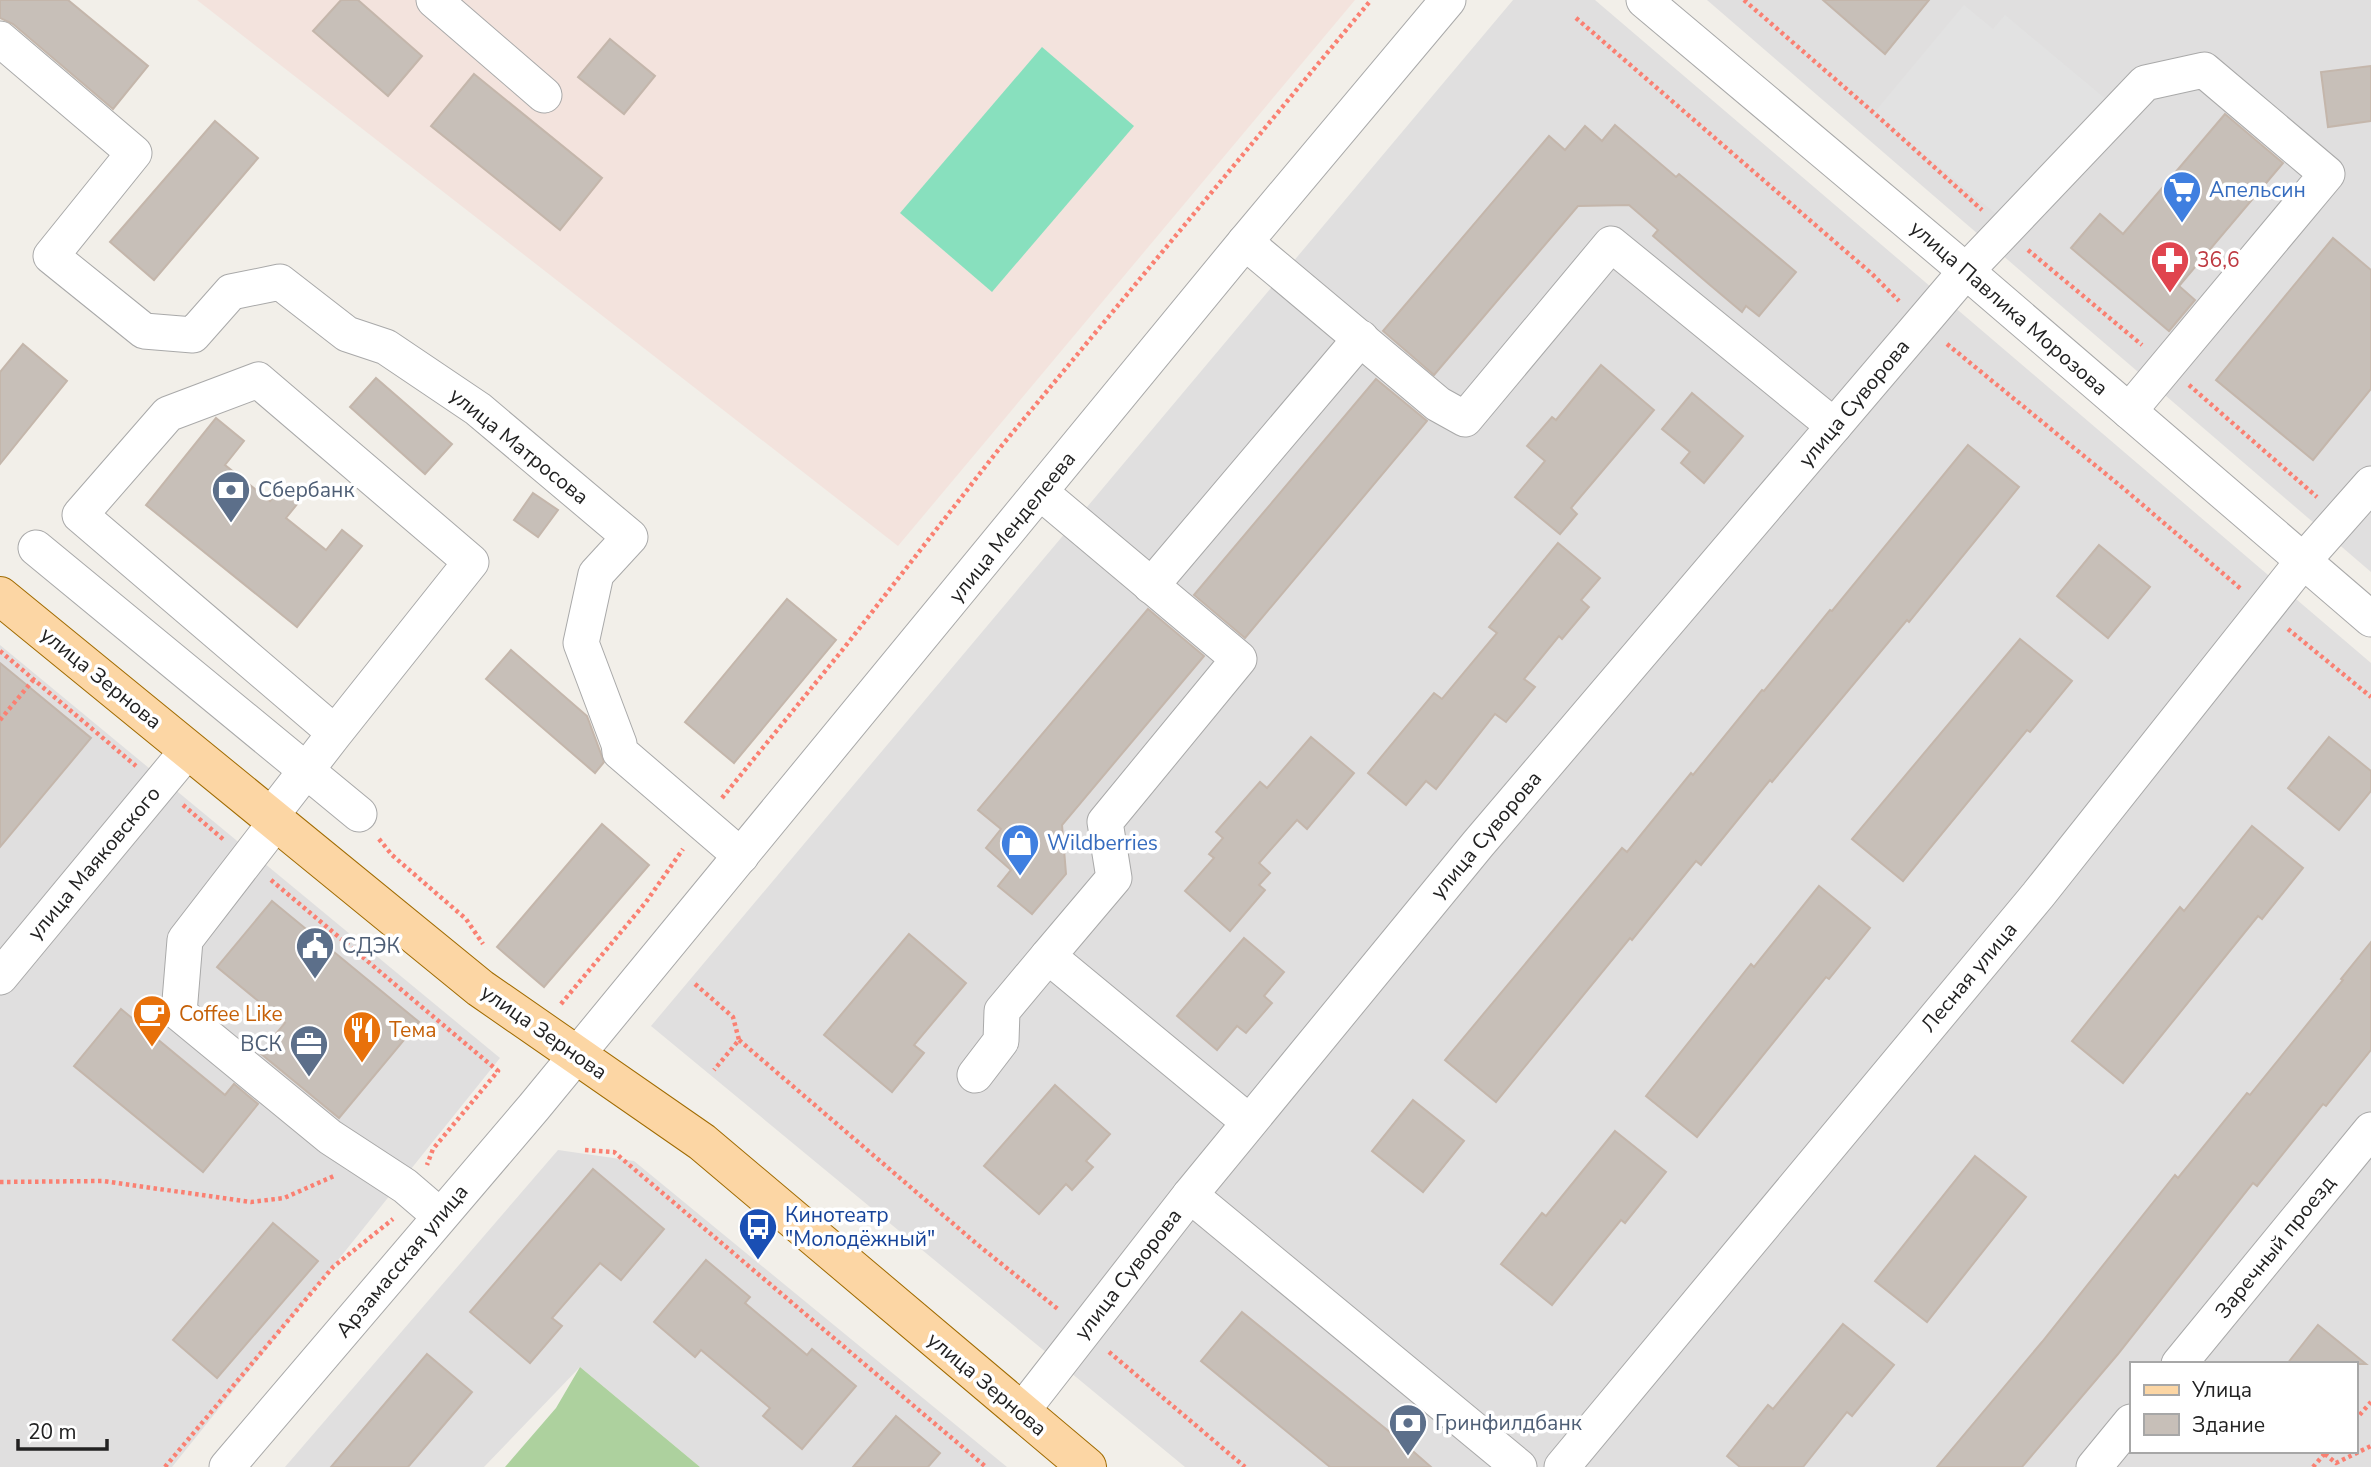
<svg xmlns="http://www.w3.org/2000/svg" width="2371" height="1467" viewBox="0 0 2371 1467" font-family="'Nunito Sans',sans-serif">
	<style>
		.residential { fill: #e0dfdf; fill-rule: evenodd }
		.military { fill: #f3e3dd }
		.forest { fill: #add19e }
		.pitch { fill: #88e0be }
		.parking { fill: #e2e2e2 }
		.building { fill: #c7bfb8; stroke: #c4b6ab; stroke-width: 2 }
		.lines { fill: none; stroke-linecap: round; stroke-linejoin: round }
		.minor-casing { stroke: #a9a9a9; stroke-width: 37 }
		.major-casing { stroke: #a06b00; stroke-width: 40 }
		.path { stroke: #fa8072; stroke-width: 4.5; stroke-dasharray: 3.5 3.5; stroke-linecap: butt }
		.minor { stroke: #fff; stroke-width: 35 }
		.major { stroke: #fcd6a4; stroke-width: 38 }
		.labels { text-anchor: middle; stroke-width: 7; stroke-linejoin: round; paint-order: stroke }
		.shop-label { font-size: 21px; fill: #366cbe; stroke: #fff; text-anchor: start }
		.health-label { font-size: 21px; fill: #be3a42; stroke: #fff; text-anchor: start }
		.street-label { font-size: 21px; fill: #222; stroke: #fff }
		.service-label { font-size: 21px; fill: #4e5e75; stroke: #fff; text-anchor: start }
		.food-label { font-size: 21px; fill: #c56008; stroke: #fff; text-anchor: start }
		.transit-label { font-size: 21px; fill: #164399; stroke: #fff; text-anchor: start }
	</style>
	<rect width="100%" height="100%" fill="#f2efe9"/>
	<g class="residential">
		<path d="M 1513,0 L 1595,0 L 2371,663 L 2371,1467 L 1185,1467 L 651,1026 ZM 2131,1364 L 2355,1364 L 2355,1451 L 2131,1451 Z"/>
		<path d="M 1707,0 L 2371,0 L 2371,572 L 2052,298 Z"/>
		<path d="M 0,645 L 500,1058 L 172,1467 L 0,1467 Z"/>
		<path d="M 558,1150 L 634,1161 L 1007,1467 L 700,1467 L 580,1367 L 484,1467 L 285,1467 Z"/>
	</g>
	<path class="military" d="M 197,0 L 1355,0 L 898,546 Z"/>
	<path class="forest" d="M 580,1367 L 700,1467 L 505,1467 L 556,1408 Z"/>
	<path class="pitch" d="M 1042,47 L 1134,126 L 992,292 L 900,213 Z"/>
	<path class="parking" d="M 1964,5 L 1993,29 L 2005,15 L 2108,101 L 2006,222 L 1874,113 Z"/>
	<g class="building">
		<path d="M 0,0 L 68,0 L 148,66 L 113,109 L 13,24 L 0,18 Z"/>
		<path d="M 341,0 L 358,0 L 422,56 L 388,96 L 313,31 Z"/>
		<path d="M 1823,0 L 1929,0 L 1885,54 Z"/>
		<path d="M 610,39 L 655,76 L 624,114 L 578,77 Z"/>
		<path d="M 2371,66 L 2371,121 L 2328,127 L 2321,72 Z"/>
		<path d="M 474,74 L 602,178 L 560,230 L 431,126 Z"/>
		<path d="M 2225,114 L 2283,163 L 2179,286 L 2195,300 L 2169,331 L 2071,248 L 2100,214 L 2123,234 Z"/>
		<path d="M 215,121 L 258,158 L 154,280 L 110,242 Z"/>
		<path d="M 1615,125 L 1676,177 L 1679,174 L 1796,272 L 1759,316 L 1746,306 L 1742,312 L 1710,285 L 1653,236 L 1658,230 L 1629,205 L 1578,206 L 1434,375 L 1383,331 L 1549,136 L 1565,150 L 1585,126 L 1602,141 Z"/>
		<path d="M 2333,238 L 2371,270 L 2371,389 L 2313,460 L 2216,380 Z"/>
		<path d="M 23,344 L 67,381 L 0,464 L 0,372 Z"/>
		<path d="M 1601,365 L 1654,410 L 1571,508 L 1577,514 L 1560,534 L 1515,497 L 1545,461 L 1527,446 L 1552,417 L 1556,420 Z"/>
		<path d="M 376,378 L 452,444 L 425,474 L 350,407 Z"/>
		<path d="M 1376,379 L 1427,421 L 1245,638 L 1194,595 Z"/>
		<path d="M 1692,393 L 1743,436 L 1704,483 L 1681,463 L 1690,452 L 1662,429 Z"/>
		<path d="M 216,418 L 244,441 L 225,465 L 270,501 L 280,489 L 298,503 L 286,518 L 326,550 L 342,530 L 362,546 L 297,627 L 146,505 Z"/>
		<path d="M 1968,445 L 2019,487 L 1909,622 L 1907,620 L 1772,782 L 1770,780 L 1701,865 L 1696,861 L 1632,940 L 1630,938 L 1496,1102 L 1445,1060 L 1622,848 L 1627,852 L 1691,773 L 1693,775 L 1762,690 L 1764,691 L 1830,610 L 1832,611 Z"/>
		<path d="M 533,493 L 558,510 L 538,537 L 514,520 Z"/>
		<path d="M 1558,543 L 1600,578 L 1581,600 L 1589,607 L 1562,639 L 1559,636 L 1524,679 L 1535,687 L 1506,722 L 1495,714 L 1436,789 L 1426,781 L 1406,805 L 1368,773 L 1434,693 L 1442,699 L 1497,633 L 1489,627 Z"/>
		<path d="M 2099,545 L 2150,587 L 2108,638 L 2057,596 Z"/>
		<path d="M 787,599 L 836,640 L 734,763 L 685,722 Z"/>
		<path d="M 1148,609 L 1204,656 L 1062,825 L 1066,874 L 1032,914 L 998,886 L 1011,870 L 986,848 L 1001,829 L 978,810 Z"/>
		<path d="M 2020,639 L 2072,681 L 2030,732 L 2027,730 L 1903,881 L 1852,839 Z"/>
		<path d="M 511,650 L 587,716 L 604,762 L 595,773 L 486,679 Z"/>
		<path d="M 0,663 L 91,738 L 0,847 Z"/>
		<path d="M 1311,737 L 1354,773 L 1307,829 L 1297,820 L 1259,863 L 1270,873 L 1259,885 L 1265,890 L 1230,931 L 1185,891 L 1214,858 L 1209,854 L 1223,838 L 1216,832 L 1260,782 L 1267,788 Z"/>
		<path d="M 2329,737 L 2371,771 L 2371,791 L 2339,830 L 2288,788 Z"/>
		<path d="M 602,824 L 649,865 L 544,987 L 497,947 Z"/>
		<path d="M 2252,826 L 2303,868 L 2262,919 L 2258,916 L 2123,1083 L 2072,1041 L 2180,907 L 2184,911 Z"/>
		<path d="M 1819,886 L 1870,928 L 1829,979 L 1826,977 L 1697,1137 L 1646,1096 L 1751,964 L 1754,967 Z"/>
		<path d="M 272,901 L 419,1022 L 339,1118 L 260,1053 L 285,1023 L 217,967 Z"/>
		<path d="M 909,934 L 966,983 L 914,1045 L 924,1053 L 892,1092 L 824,1035 Z"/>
		<path d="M 1244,938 L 1284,972 L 1264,996 L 1272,1003 L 1246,1033 L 1237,1026 L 1217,1050 L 1177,1016 Z"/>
		<path d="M 2371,942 L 2371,1050 L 2326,1106 L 2323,1104 L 2257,1186 L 2253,1183 L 2118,1354 L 2022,1467 L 1937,1467 L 2042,1342 L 2175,1175 L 2178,1178 L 2247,1093 L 2250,1095 L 2343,980 L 2341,979 Z"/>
		<path d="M 121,1009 L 225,1095 L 234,1084 L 258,1104 L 203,1172 L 74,1066 Z"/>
		<path d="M 1055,1085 L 1110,1134 L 1086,1161 L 1093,1167 L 1072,1190 L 1066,1184 L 1039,1214 L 984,1166 Z"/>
		<path d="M 1413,1100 L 1464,1141 L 1423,1192 L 1372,1151 Z"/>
		<path d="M 1615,1131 L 1666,1172 L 1625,1223 L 1621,1220 L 1552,1305 L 1501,1264 L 1542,1213 L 1546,1216 Z"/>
		<path d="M 1975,1156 L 2026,1197 L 1927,1322 L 1875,1281 Z"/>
		<path d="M 593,1169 L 664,1229 L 621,1280 L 600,1263 L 552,1318 L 562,1326 L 530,1363 L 470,1312 Z"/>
		<path d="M 273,1223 L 318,1261 L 217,1378 L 173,1340 Z"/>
		<path d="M 706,1260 L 750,1297 L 745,1303 L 807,1355 L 812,1349 L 856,1386 L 802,1449 L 763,1416 L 770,1408 L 701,1350 L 695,1357 L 654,1322 Z"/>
		<path d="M 1242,1312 L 1407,1446 L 1431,1467 L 1330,1467 L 1201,1361 Z"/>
		<path d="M 1843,1324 L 1894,1365 L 1852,1416 L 1847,1412 L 1803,1467 L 1740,1467 L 1727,1456 L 1768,1405 L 1773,1409 Z"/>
		<path d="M 2318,1325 L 2366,1364 L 2287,1364 Z"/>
		<path d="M 427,1354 L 472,1392 L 408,1467 L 331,1467 Z"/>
		<path d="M 896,1416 L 940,1453 L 928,1467 L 853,1467 Z"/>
	</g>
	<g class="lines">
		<g class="minor-casing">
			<g id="minor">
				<path d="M 434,0 L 544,95"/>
				<path d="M 1644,0 L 1966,271 L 2371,619"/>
				<path d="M 0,39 L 134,153 L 51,256 L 144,331 L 193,335 L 231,292 L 280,282 L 347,334 L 386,347 L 478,409 L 630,537 L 596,574 L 581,643 L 619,744 L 620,752 L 741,856"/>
				<path d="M 1245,242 L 1438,404 L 1465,419 L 1611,244 L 1834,426"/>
				<path d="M 1040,492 L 1239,659 L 1105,822 L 1114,878 L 1048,956 L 1249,1122"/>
				<path d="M 36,548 L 359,814"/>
				<path d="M 1151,586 L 1361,338"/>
				<path d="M 270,817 L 335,733 L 80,515 L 168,414 L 258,380 L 471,562 L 335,733"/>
				<path d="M 276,822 L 185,940 L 179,1013 L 330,1137 L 405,1186 L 440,1216"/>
				<path d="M 0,977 L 188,750"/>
				<path d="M 975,1075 L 1001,1041 L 1002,1011 L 1048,956"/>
				<path d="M 1190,1195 L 1519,1467"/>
				<path d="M 2179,1364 L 2371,1130"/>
				<path d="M 1021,1412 L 1190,1195 L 1478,844 L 1966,271 L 2145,83 L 2204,70 L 2327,174 L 2129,411"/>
				<path d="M 227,1467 L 534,1107 L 1245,242 L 1448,0"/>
				<path d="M 1562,1467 L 2038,895 L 2303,561 L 2371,484"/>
				<path d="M 2094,1467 L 2131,1422"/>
			</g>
		</g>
		<g class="major-casing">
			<path id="major" d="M 0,596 L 480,988 L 702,1142 L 1087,1467"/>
		</g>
		<g class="path">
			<path d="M 1744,0 L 1874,113 L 1982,210"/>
			<path d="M 1576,18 L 1872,274 L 1899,301"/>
			<path d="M 2028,250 L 2142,345"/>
			<path d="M 1947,344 L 2123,488 L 2241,589"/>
			<path d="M 2189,385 L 2317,497"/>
			<path d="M 2288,629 L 2371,697"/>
			<path d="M 0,651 L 136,766"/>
			<path d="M 0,720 L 34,679"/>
			<path d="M 722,798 L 844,648 L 999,449 L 1371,0"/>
			<path d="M 183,805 L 224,840"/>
			<path d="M 379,839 L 392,855 L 466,919 L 483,944"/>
			<path d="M 271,880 L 498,1071 L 433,1149 L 427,1165"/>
			<path d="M 695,984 L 733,1017 L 739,1040 L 714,1070"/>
			<path d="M 561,1004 L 646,902 L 683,849"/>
			<path d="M 739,1040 L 978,1245 L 1059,1310"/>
			<path d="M 585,1150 L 614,1152 L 986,1467"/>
			<path d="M 0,1182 L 103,1181 L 251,1202 L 284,1198 L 334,1176"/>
			<path d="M 1109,1352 L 1245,1467"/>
			<path d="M 2355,1420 L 2371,1402"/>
			<path d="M 2325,1454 L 2336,1463 L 2371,1446"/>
			<path d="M 165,1467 L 333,1267 L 393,1219"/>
			<path d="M 2313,1467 L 2327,1451"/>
		</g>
		<use href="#minor" class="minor"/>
		<use href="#major" class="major"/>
	</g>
	<defs>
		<g id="supermarket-pin" transform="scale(2.0125)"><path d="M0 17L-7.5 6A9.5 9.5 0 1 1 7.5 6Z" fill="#3f7fe0" stroke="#fff"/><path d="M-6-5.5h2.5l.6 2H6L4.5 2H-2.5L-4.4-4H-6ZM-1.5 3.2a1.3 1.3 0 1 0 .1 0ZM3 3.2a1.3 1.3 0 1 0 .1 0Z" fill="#fff"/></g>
		<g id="pharmacy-pin" transform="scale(2.0125)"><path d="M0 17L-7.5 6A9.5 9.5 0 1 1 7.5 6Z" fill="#e0444e" stroke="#fff"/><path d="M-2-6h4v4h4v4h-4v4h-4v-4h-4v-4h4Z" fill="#fff"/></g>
		<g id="bank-pin" transform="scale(2.0125)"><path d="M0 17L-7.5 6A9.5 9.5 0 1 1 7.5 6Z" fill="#5c6f8a" stroke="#fff"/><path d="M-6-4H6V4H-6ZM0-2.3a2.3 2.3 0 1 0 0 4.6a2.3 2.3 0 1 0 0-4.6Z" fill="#fff"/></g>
		<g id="shop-pin" transform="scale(2.0125)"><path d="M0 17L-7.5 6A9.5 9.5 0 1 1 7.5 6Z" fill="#3f7fe0" stroke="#fff"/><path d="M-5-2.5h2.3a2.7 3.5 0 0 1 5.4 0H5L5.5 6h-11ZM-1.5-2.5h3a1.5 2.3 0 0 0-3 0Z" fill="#fff"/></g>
		<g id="civic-pin" transform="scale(2.0125)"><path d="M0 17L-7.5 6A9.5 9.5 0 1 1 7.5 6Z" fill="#5c6f8a" stroke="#fff"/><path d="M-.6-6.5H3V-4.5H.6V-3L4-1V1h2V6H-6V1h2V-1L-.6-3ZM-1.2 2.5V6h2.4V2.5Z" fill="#fff"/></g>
		<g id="cafe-pin" transform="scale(2.0125)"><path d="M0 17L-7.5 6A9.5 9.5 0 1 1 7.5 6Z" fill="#e8710a" stroke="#fff"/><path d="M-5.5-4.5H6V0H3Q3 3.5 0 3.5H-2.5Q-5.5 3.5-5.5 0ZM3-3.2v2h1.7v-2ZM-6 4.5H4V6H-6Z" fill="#fff"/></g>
		<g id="restaurant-pin" transform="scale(2.0125)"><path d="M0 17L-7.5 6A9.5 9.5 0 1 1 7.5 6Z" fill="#e8710a" stroke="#fff"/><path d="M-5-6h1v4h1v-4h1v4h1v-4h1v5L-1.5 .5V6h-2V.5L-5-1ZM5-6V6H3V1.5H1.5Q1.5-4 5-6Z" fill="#fff"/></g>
		<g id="office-pin" transform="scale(2.0125)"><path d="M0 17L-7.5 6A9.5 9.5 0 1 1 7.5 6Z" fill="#5c6f8a" stroke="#fff"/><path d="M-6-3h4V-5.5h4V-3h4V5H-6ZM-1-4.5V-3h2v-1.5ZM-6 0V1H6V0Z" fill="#fff"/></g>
		<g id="bus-pin" transform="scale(2.0125)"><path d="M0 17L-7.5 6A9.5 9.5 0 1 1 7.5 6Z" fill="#1a4fb4" stroke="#fff"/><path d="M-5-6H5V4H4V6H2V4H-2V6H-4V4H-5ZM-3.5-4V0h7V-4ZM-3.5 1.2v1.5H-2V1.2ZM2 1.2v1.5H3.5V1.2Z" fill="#fff"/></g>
	</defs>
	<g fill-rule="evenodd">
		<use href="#supermarket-pin" x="2182" y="190"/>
		<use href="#pharmacy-pin" x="2170" y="260"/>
		<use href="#bank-pin" x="231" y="490"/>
		<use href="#shop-pin" x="1020" y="843"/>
		<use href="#civic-pin" x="315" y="946"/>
		<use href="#cafe-pin" x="152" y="1014"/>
		<use href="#restaurant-pin" x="362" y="1030"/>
		<use href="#office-pin" x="309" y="1044"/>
		<use href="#bus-pin" x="758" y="1227"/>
		<use href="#bank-pin" x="1408" y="1423"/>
	</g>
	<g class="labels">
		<g class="shop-label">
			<text x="2209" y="197">Апельсин</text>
			<text x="1047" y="850">Wildberries</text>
		</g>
		<g class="health-label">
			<text x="2197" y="267">36,6</text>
		</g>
		<g class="street-label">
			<text transform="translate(2009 308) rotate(41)" y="7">улица Павлика Морозова</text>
			<text transform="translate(1854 403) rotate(-50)" y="7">улица Суворова</text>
			<text transform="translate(519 446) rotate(39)" y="7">улица Матросова</text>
			<text transform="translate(1012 527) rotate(-51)" y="7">улица Менделеева</text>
			<text transform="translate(101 678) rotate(39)" y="7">улица Зернова</text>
			<text transform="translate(1486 835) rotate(-50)" y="7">улица Суворова</text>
			<text transform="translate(94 863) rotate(-50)" y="7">улица Маяковского</text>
			<text transform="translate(1969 977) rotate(-50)" y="7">Лесная улица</text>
			<text transform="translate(544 1032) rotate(35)" y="7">улица Зернова</text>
			<text transform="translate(2275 1247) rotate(-51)" y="7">Заречный проезд</text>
			<text transform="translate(402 1261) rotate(-50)" y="7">Арзамасская улица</text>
			<text transform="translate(1128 1274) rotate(-52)" y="7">улица Суворова</text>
			<text transform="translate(987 1384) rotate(40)" y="7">улица Зернова</text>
		</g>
		<g class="service-label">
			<text x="258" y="497">Сбербанк</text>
			<text x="342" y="953">СДЭК</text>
			<text x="282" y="1051" text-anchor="end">ВСК</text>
			<text x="1435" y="1430">Гринфилдбанк</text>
		</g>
		<g class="food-label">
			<text x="179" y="1021">Coffee Like</text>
			<text x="389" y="1037">Тема</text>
		</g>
		<g class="transit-label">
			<text x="785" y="1222">Кинотеатр<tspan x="785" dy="24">"Молодёжный"</tspan></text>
		</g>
	</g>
	<rect x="2130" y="1362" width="228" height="91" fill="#ffffff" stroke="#a7a7a7" stroke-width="2"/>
	<rect x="2144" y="1385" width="35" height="10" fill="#fcd6a4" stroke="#a7a7a7" stroke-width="2"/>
	<text x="2192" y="1397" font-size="21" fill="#222222">Улица</text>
	<rect x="2144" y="1414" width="35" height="21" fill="#c7bfb8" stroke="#a7a7a7" stroke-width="2"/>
	<text x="2192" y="1432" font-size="21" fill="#222222">Здание</text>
	<path d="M18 1439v10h89v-10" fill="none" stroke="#222222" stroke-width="3.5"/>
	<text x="28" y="1439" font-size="21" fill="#222222" stroke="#ffffff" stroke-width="5" paint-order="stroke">20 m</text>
</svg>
